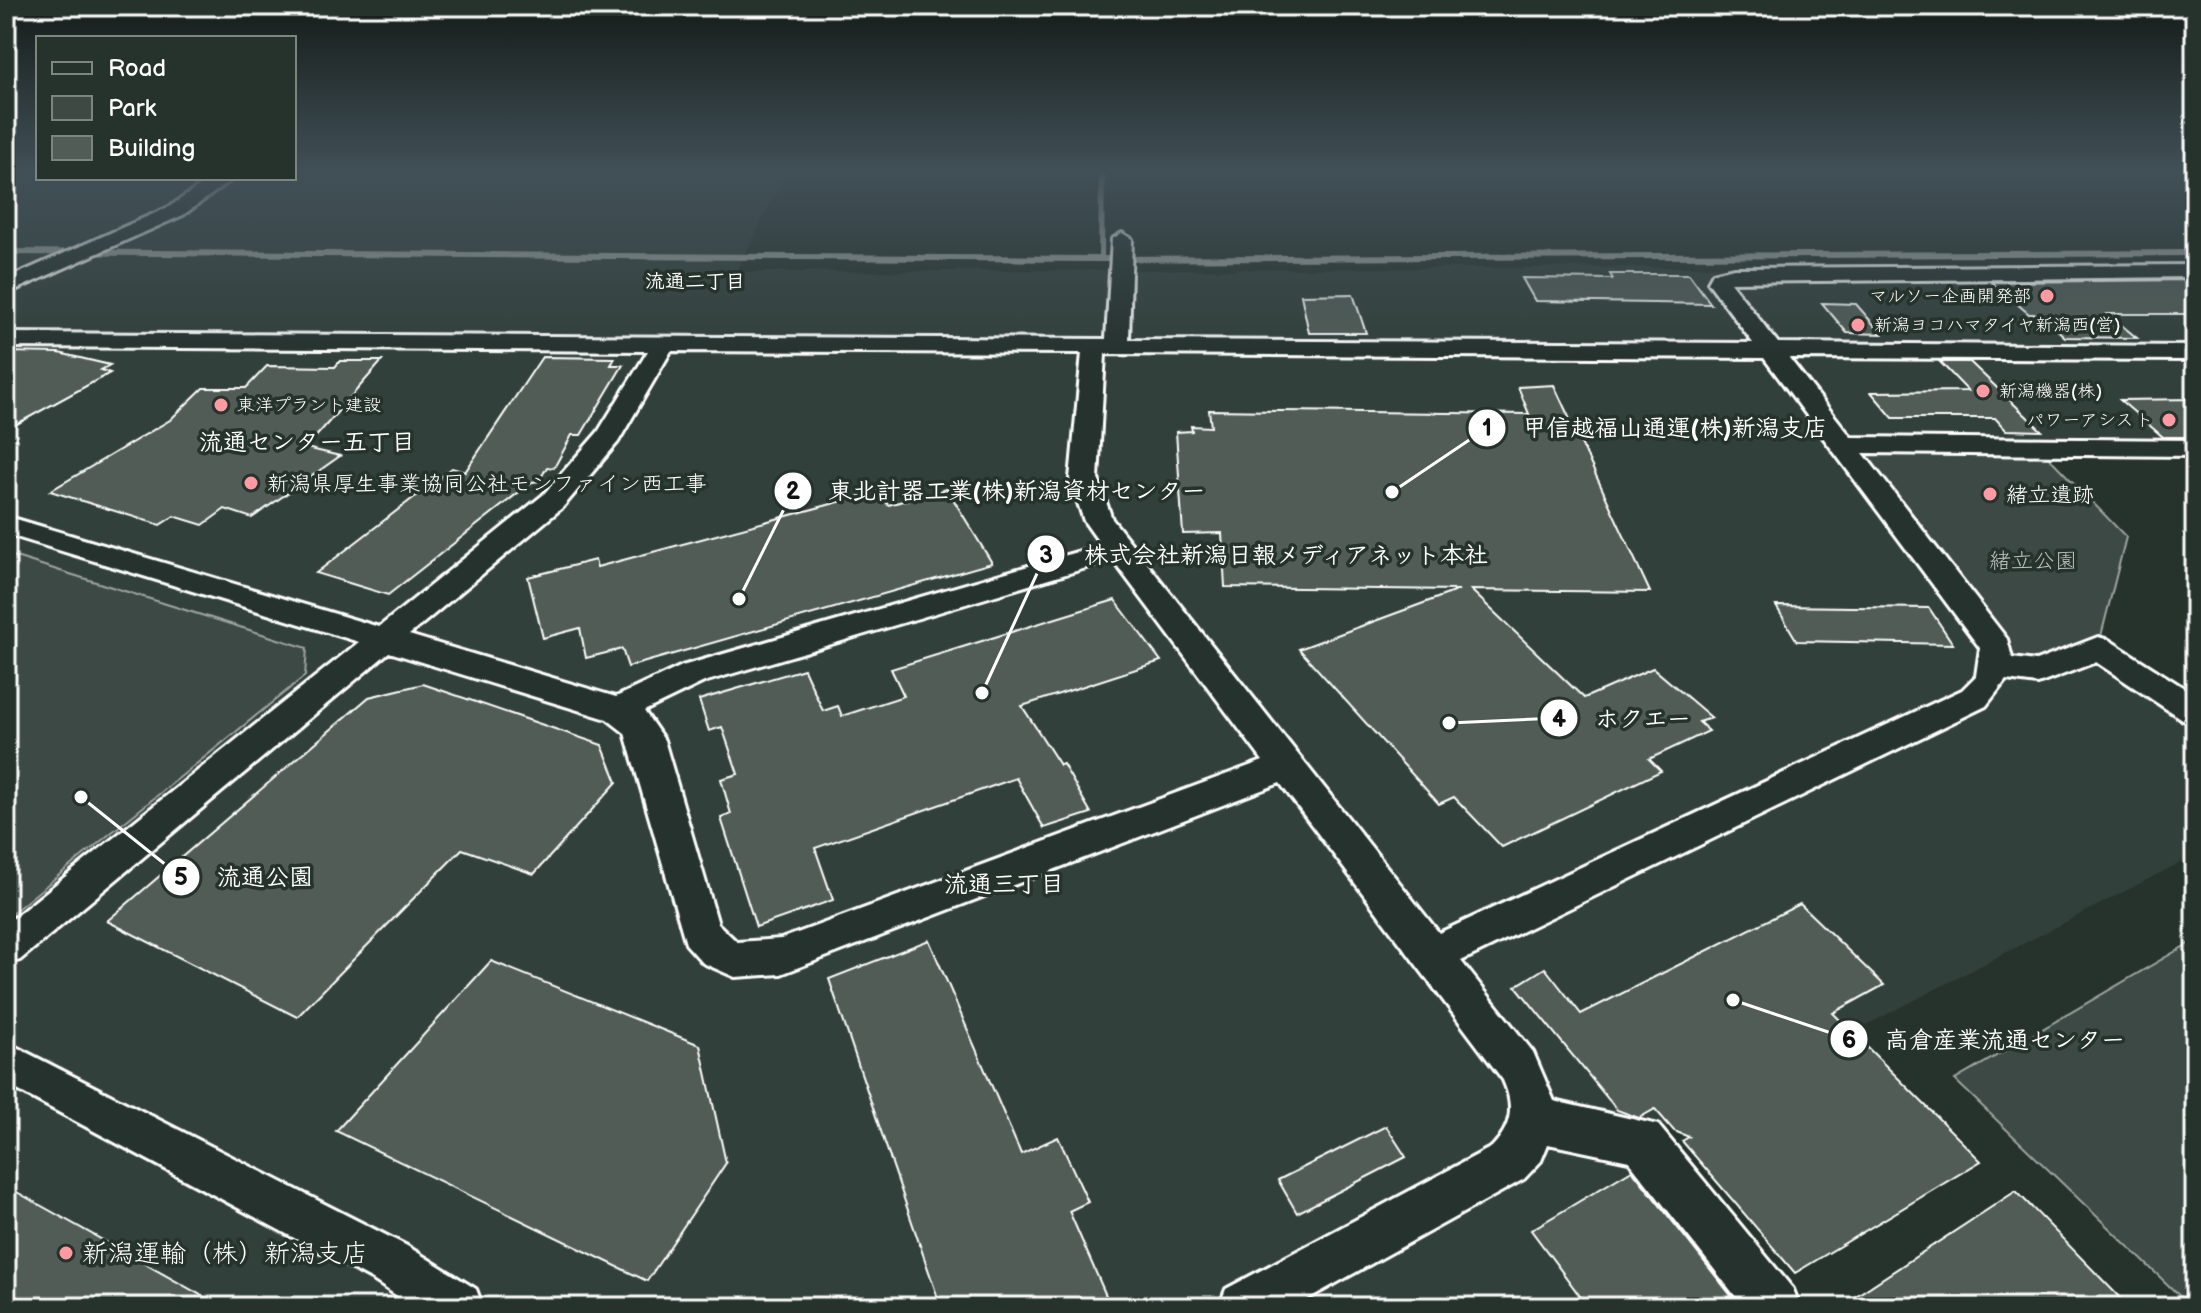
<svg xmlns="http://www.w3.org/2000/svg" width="2201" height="1313" viewBox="0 0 2201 1313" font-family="'Balsamiq Sans','Klee One',sans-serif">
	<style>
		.built { fill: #333f3a }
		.green { fill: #3e4944; stroke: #9ea4a2; stroke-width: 2 }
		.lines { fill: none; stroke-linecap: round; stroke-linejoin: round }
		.stream { stroke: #a4a9a7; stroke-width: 6 }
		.building { fill: #515c57; stroke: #fff; stroke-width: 2 }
		.minor-casing { stroke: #fff; stroke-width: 6 }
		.minor { fill: #26332d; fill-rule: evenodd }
		.poi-dot { fill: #ff9aa2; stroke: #26332d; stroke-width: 3 }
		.labels { text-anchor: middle; stroke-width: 7; stroke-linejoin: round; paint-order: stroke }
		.far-poi-label { font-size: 18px; fill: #fff; stroke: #26332d; text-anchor: start }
		.far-neighbourhood-label { font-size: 20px; font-weight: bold; fill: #fff; stroke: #26332d }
		.poi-label { font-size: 22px; fill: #fff; stroke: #26332d; text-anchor: start }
		.park-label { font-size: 22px; fill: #bbbfbe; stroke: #26332d }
		.neighbourhood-label { font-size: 24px; font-weight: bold; fill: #fff; stroke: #26332d }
		.near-poi-label { font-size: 26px; fill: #fff; stroke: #26332d; text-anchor: start }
		.leader { fill: none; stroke: #fff; stroke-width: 3 }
		.callout-dot { fill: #fff; stroke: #26332d; stroke-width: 3 }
		.mark-label { font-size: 24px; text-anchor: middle; font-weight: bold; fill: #111 }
		.callout-label { font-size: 24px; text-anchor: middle; font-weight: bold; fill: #fff; stroke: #26332d; stroke-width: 7; stroke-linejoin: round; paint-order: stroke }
	</style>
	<rect width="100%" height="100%" fill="#26332d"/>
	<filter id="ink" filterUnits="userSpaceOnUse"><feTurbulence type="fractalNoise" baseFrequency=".0125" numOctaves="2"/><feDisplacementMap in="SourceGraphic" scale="16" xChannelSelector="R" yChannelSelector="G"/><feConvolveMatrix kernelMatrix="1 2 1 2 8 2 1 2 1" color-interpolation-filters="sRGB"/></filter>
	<g filter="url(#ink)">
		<path class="built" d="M 6,173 L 38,173 L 38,178 L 294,178 L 294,173 L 785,173 L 737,272 L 2195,264 L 2195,448 L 1847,445 L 2098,648 L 2195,711 L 2195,855 L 1642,1141 L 1777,1307 L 6,1307 Z"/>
		<g class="green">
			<path d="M 1847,445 L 2039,447 L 2126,537 L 2098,648 L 2038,673 L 1997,667 Z"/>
			<path d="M 6,554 L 307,648 L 305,676 L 6,918 Z"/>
			<path d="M 2195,940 L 2195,1307 L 2191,1307 L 1955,1080 Z"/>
		</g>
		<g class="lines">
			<g class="stream">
				<path d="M 6,252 L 1101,259 L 2195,253"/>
				<path d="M 1101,259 L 1102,173"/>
			</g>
		</g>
		<g class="building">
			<path d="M 1610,274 L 1689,274 L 1711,304 L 1535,301 L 1522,278 L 1613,279 Z"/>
			<path d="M 2195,280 L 2195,314 L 2108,314 L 2137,338 L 2065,337 L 2040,314 L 2029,314 L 1991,282 Z"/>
			<path d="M 1353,294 L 1366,333 L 1309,333 L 1301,295 Z"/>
			<path d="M 1822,303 L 1856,304 L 1882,334 L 1847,333 Z"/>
			<path d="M 6,352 L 59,353 L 110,365 L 101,370 L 110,373 L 6,430 Z"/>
			<path d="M 542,357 L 615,358 L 611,365 L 623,365 L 581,435 L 572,435 L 554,468 L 547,467 L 539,481 L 532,482 L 388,595 L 316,573 L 452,468 L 465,472 Z"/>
			<path d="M 340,361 L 382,361 L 306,448 L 340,456 L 252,518 L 225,509 L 203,525 L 174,516 L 160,525 L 50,491 L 170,420 L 203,388 L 246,388 L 267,366 L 335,367 Z"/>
			<path d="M 1940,362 L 1970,362 L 2042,431 L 2006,430 L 1995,418 L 1893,418 L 1871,392 L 1968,391 Z"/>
			<path d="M 1554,385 L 1650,592 L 1471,590 L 1584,698 L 1653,668 L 1712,718 L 1699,722 L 1709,731 L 1649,759 L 1661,771 L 1502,847 L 1454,797 L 1439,804 L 1299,649 L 1459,590 L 1225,587 L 1222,533 L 1183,534 L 1176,432 L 1192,431 L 1191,426 L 1211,427 L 1209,410 L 1529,414 L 1518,387 Z"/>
			<path d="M 2195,399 L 2195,437 L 2163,437 L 2120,400 Z"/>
			<path d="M 947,489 L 992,563 L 628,667 L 622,649 L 586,658 L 580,628 L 543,638 L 528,577 L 595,560 L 597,567 L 880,491 L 888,505 Z"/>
			<path d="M 1115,600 L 1161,661 L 1022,706 L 1060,765 L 1063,764 L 1091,813 L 1044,828 L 1016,778 L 815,848 L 833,900 L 756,927 L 721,818 L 731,814 L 721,779 L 738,774 L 722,727 L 709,731 L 699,700 L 804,669 L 823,711 L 838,706 L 842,716 L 904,696 L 891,669 Z"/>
			<path d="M 1776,606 L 1929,608 L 1953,644 L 1797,641 Z"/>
			<path d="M 423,684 L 602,745 L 617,782 L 534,874 L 462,849 L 297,1017 L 107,921 L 369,697 Z"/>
			<path d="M 1800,904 L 1884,985 L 1833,1013 L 1981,1161 L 1795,1273 L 1682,1141 L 1689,1137 L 1674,1131 L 1655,1109 L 1639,1118 L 1617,1110 L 1516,986 L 1545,968 L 1581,1014 Z"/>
			<path d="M 929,940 L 1021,1154 L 1058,1137 L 1088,1202 L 1069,1211 L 1111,1307 L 941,1307 L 829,979 Z"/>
			<path d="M 491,961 L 700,1045 L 726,1163 L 647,1281 L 336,1131 Z"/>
			<path d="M 1386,1126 L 1406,1157 L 1297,1213 L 1278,1180 Z"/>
			<path d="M 1632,1170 L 1740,1307 L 1588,1307 L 1531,1230 Z"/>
			<path d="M 6,1186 L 222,1307 L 6,1307 Z"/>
			<path d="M 2016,1191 L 2129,1307 L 1839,1307 Z"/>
		</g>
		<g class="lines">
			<g class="minor-casing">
				<g id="minor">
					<path d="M 212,178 L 234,178 L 183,215 L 6,294 L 6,279 L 169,207 Z"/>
					<path d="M 1122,233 L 1132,239 L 1129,340 L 1753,343 L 1708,282 L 1713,273 L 1734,268 L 2195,265 L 2195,277 L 1730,282 L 1778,343 L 2195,346 L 2195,360 L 1789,358 L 1851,437 L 2195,440 L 2195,456 L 1863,453 L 2007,639 L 2012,658 L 2036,661 L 2098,637 L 2109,640 L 2195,695 L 2195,723 L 2183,720 L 2096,662 L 2038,684 L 2006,680 L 1986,706 L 1461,961 L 1533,1052 L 1554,1101 L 1658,1125 L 1793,1289 L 1800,1307 L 1744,1307 L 1629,1161 L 1548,1144 L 1541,1161 L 1524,1179 L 1293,1307 L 1219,1307 L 1226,1289 L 1492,1147 C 1512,1126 1515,1107 1503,1080 L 1280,783 L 781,974 L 735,977 L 703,963 L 686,944 L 625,733 L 607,719 L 389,652 L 20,960 L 6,965 L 6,924 L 359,642 L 6,534 L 6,516 L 379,627 L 543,495 L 598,432 L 648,351 L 6,347 L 6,333 L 1106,339 L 1112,239 ZM 671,351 L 1082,353 L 1070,479 L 1084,521 L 1101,545 L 682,666 L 616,697 L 409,635 L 563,507 L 618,442 ZM 1105,354 L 1764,358 L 1980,648 L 1976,676 L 1962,690 L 1439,933 L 1112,519 L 1098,479 ZM 1113,560 L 1263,761 L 781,939 L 737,942 L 718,924 L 664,740 L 644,711 L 704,682 Z"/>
					<path d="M 6,1042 L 407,1246 L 476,1289 L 483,1307 L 414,1307 L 373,1280 L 6,1084 Z"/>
				</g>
			</g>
			<use href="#minor" class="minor"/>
		</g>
	</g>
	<linearGradient id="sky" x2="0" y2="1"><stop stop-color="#151c19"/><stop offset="0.48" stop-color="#415057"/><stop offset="1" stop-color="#415057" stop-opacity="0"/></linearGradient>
	<rect width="2201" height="357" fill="url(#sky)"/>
	<g class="poi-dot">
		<circle cx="2047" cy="296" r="8"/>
		<circle cx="1858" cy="325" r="8"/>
		<circle cx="1983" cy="391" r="8"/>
		<circle cx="221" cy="405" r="8"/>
		<circle cx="2169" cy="420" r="8"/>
		<circle cx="251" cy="483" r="8"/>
		<circle cx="1990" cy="494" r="8"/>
		<circle cx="66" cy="1253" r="8"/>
	</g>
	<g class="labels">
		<g class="far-poi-label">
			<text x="2031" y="302" text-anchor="end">マルソー企画開発部</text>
			<text x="1874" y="331">新潟ヨコハマタイヤ新潟西(営)</text>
			<text x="1999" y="397">新潟機器(株)</text>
			<text x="237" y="411">東洋プラント建設</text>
			<text x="2153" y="426" text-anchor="end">パワーアシスト</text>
		</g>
		<g class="far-neighbourhood-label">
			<text x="695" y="288">流通二丁目</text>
		</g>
		<g class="poi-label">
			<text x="267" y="491">新潟県厚生事業協同公社モンファイン西工事</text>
			<text x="2006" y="502">緒立遺跡</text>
		</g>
		<g class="park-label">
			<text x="2033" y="568">緒立公園</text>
		</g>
		<g class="neighbourhood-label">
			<text x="307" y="450">流通センター五丁目</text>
			<text x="1004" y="892">流通三丁目</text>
		</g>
		<g class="near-poi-label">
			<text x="82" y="1262">新潟運輸（株）新潟支店</text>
		</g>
	</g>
	<path class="leader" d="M1392 492L1487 428M739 599L793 491M982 693L1046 554M1449 723L1559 718M81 797L181 877M1733 1000L1849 1039"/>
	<g class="callout-dot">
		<circle cx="1392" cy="492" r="8"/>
		<circle cx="739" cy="599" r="8"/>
		<circle cx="982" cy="693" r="8"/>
		<circle cx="1449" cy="723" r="8"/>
		<circle cx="81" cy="797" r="8"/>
		<circle cx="1733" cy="1000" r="8"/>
		<circle cx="1487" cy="428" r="20"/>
		<circle cx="793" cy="491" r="20"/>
		<circle cx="1046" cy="554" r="20"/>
		<circle cx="1559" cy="718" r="20"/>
		<circle cx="181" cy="877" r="20"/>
		<circle cx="1849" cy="1039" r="20"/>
	</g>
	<g class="mark-label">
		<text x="1487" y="436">1</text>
		<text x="793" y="499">2</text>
		<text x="1046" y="563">3</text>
		<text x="1559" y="727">4</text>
		<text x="181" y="885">5</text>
		<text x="1849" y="1048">6</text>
	</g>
	<g class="callout-label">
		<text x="1675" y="436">甲信越福山通運(株)新潟支店</text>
		<text x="1017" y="499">東北計器工業(株)新潟資材センター</text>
		<text x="1286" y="563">株式会社新潟日報メディアネット本社</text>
		<text x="1643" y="727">ホクエー</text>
		<text x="265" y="885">流通公園</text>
		<text x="2005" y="1048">高倉産業流通センター</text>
	</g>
	<rect width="2201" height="1313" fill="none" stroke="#26332d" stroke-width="32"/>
	<rect x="16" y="16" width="2169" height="1281" fill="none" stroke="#fff" stroke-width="3" filter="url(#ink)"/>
	<rect x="36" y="36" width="260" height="144" fill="#26332d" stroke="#7d8581" stroke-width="2"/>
	<rect x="52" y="62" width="40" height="12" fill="#26332d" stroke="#7d8581" stroke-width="2"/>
	<text x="108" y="76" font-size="24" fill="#ffffff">Road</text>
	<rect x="52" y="96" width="40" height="24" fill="#3e4944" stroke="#7d8581" stroke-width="2"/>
	<text x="108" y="116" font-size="24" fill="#ffffff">Park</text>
	<rect x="52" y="136" width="40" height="24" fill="#515c57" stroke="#7d8581" stroke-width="2"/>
	<text x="108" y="156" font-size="24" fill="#ffffff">Building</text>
</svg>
